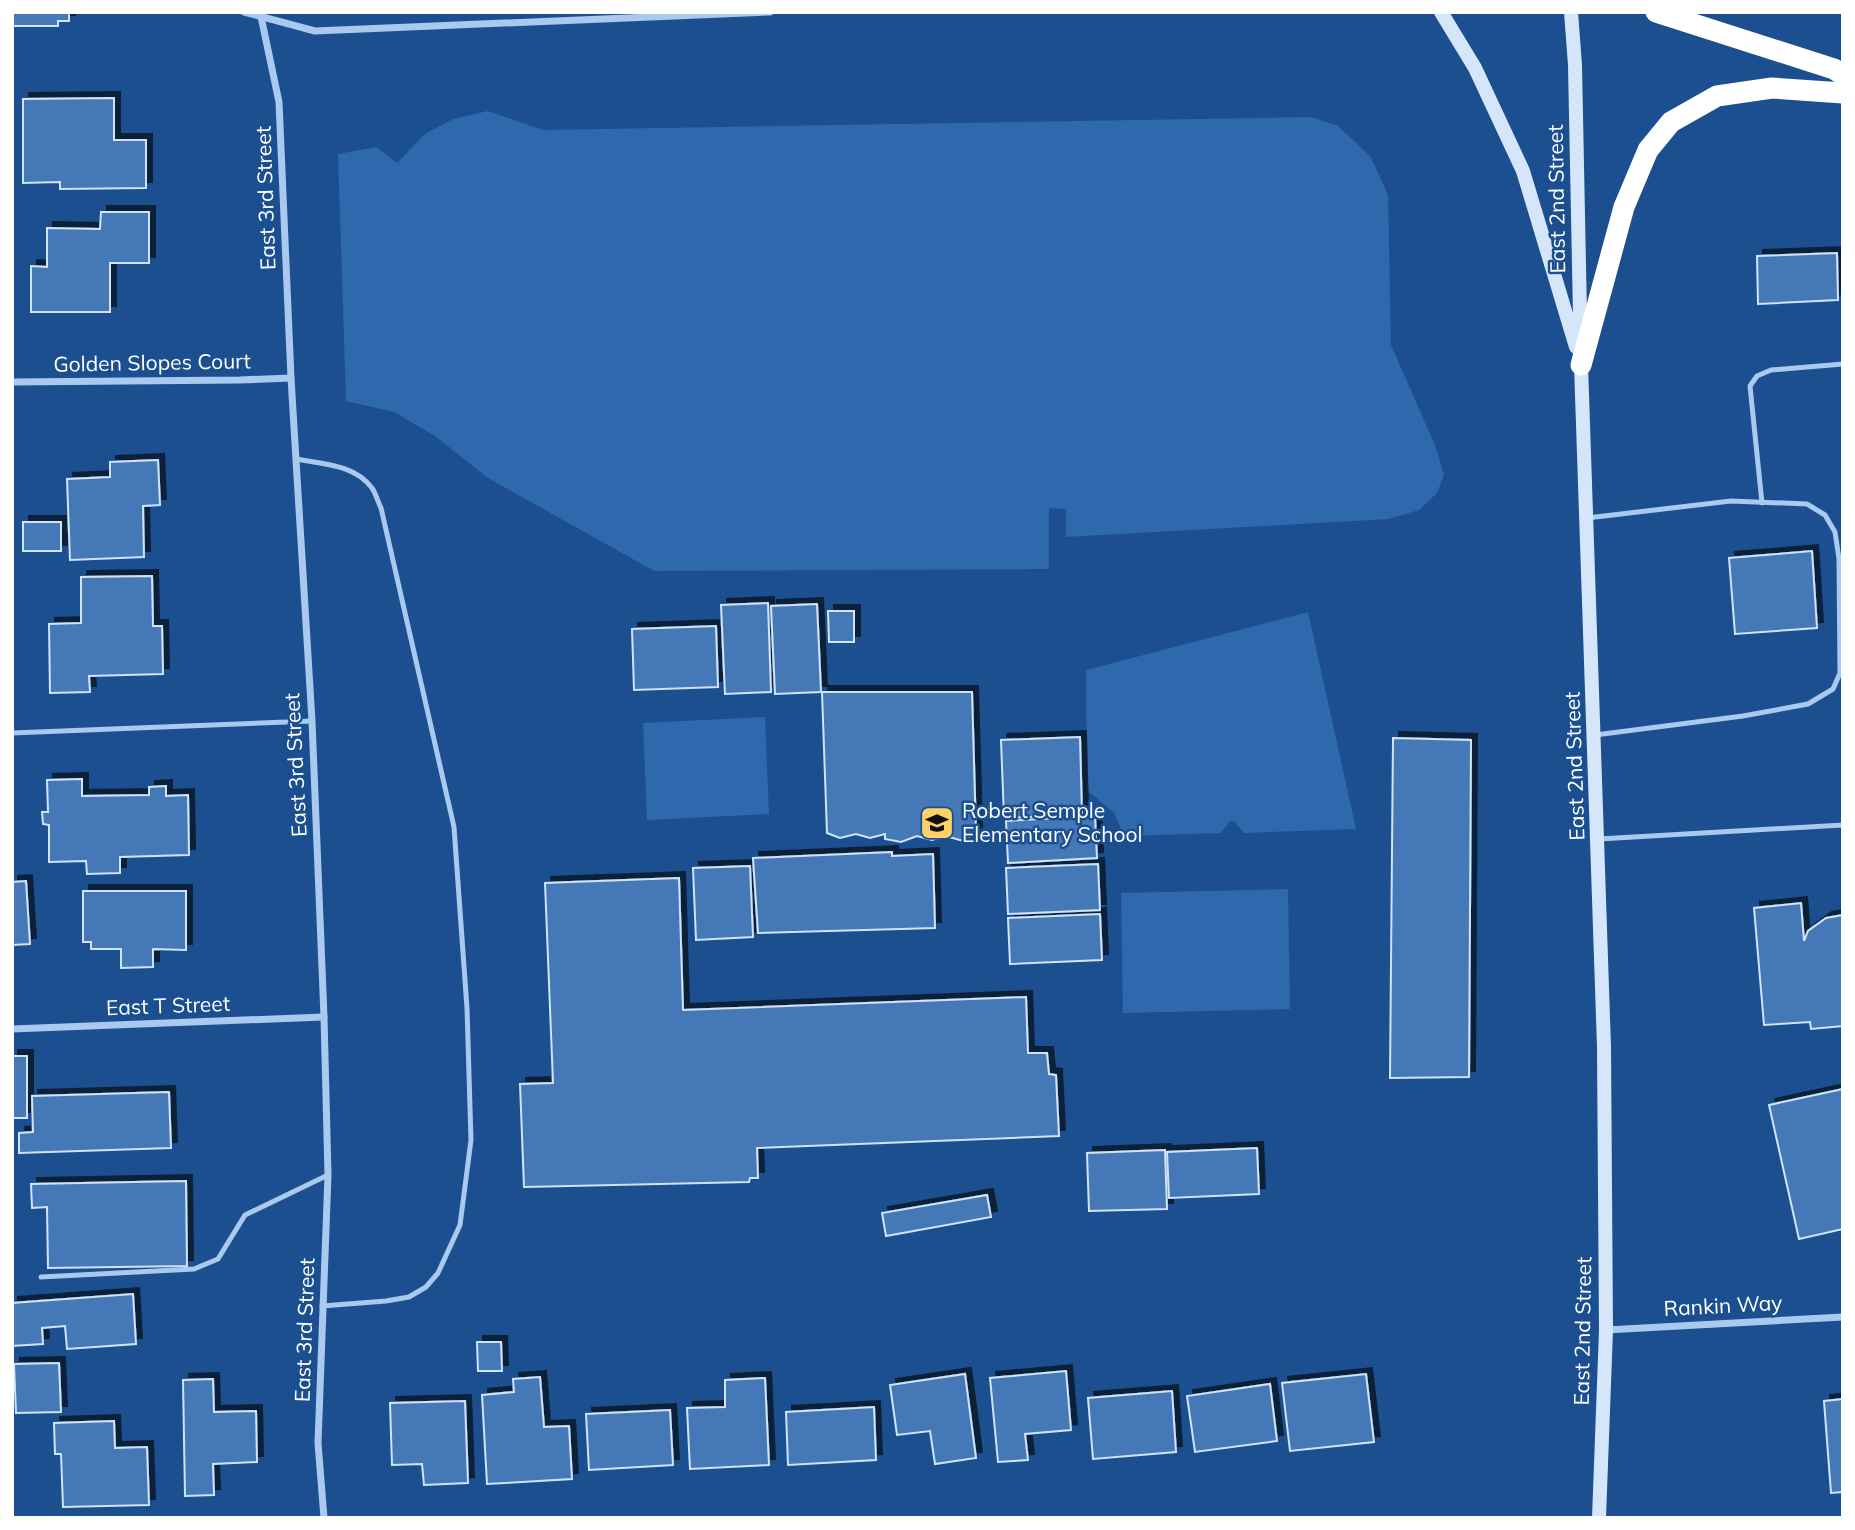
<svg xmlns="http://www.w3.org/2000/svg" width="1855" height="1530" viewBox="0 0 1855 1530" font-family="Mulish,sans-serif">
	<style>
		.park { fill: #2e69ad }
		.building { fill: #4478b7; stroke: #cfe3fa; stroke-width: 2; filter: url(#shadow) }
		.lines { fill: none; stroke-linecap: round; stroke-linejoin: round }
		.lane { stroke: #a9c9ee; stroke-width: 5 }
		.street { stroke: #a9c9ee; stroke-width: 7 }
		.secondary { stroke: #d6e6fa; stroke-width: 14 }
		.highway { stroke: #fff; stroke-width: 21 }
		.labels { text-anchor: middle; stroke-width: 5; stroke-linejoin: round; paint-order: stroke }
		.street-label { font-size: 21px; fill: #fff; stroke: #1b4f8f }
		.poi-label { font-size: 21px; fill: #fff; stroke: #1b4f8f; text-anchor: start }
	</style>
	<defs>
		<filter id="shadow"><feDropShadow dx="6" dy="-6" stdDeviation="0" flood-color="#0009"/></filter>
	</defs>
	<rect width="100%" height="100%" fill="#1b4f8f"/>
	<g class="park">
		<path d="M 488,111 L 543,130 L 1311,117 L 1338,126 L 1371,157 L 1388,195 L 1391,345 L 1435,445 L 1444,475 L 1437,493 L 1419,510 L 1389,519 L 1066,537 L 1066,509 L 1049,508 L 1049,569 L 654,571 L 488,478 L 435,436 L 394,412 L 346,401 L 338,154 L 376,147 L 397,163 L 425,134 L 453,119 Z"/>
		<path d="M 1308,612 L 1356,829 L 1244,833 L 1235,822 L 1230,821 L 1221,833 L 1124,836 L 1114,813 L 1087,790 L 1086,670 Z"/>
		<path d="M 765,717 L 769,814 L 647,820 L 643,723 Z"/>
		<path d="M 1288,889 L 1290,1009 L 1123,1013 L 1121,893 Z"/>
	</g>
	<g class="building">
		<path d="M 12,12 L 69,12 L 69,21 L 58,21 L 58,26 L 12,26 Z"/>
		<path d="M 114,98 L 114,140 L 146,140 L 146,188 L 60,189 L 60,182 L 23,183 L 23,99 Z"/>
		<path d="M 101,212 L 149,212 L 149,263 L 110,263 L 110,312 L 31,312 L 31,266 L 47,267 L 47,228 L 100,229 Z"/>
		<path d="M 1837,253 L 1838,300 L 1758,304 L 1757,256 Z"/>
		<path d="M 158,460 L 160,505 L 143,506 L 144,557 L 70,560 L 67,479 L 110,477 L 110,462 Z"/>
		<rect x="23" y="522" width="38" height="29"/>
		<path d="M 1812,551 L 1817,628 L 1735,634 L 1729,558 Z"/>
		<path d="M 152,576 L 153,626 L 162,626 L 163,674 L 89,676 L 90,692 L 50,693 L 49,624 L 81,623 L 81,577 Z"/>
		<path d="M 768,603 L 771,692 L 725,694 L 721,605 Z"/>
		<path d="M 817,604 L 821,692 L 775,694 L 771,606 Z"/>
		<path d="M 828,611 L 854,611 L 854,642 L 829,642 Z"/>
		<path d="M 716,626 L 718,687 L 634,690 L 632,629 Z"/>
		<path d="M 822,692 L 972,692 L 976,833 L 963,841 L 946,836 L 932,840 L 917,836 L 901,842 L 885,839 L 885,834 L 870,838 L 856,834 L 840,838 L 827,833 Z"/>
		<path d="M 1080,737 L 1082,815 L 1004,818 L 1001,740 Z"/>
		<path d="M 1393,738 L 1471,740 L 1469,1077 L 1390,1078 Z"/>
		<path d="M 82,779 L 82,796 L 149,795 L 149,787 L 166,786 L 166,796 L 188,795 L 189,855 L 120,857 L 120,873 L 87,874 L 86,861 L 49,862 L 49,825 L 43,824 L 42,812 L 48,812 L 47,780 Z"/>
		<path d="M 1095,816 L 1097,858 L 1008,863 L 1006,821 Z"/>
		<path d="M 892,852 L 892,856 L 933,854 L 935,928 L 758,933 L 753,858 Z"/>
		<path d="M 1098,864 L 1100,910 L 1008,914 L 1006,868 Z"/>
		<path d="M 750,866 L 753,937 L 696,940 L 693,868 Z"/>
		<path d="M 679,878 L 683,1010 L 1026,997 L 1028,1053 L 1047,1053 L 1049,1074 L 1056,1075 L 1059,1136 L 757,1148 L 758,1178 L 750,1178 L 749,1182 L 524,1187 L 520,1084 L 553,1083 L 545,883 Z"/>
		<path d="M 26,881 L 30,944 L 12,945 L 12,882 Z"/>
		<path d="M 83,891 L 186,891 L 186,950 L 153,949 L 153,967 L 121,968 L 121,949 L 91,949 L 91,942 L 83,942 Z"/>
		<path d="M 1801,903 L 1804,941 L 1808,931 L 1826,918 L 1843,915 L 1843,1026 L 1811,1029 L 1810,1022 L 1764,1025 L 1754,908 Z"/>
		<path d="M 1100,914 L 1102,960 L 1010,964 L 1008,918 Z"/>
		<rect x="12" y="1056" width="15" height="62"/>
		<path d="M 1843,1089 L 1843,1229 L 1799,1239 L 1769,1105 Z"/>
		<path d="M 169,1092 L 171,1148 L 19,1153 L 19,1133 L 33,1132 L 32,1096 Z"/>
		<path d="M 1257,1148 L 1259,1194 L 1169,1198 L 1167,1152 Z"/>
		<path d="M 1165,1150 L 1167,1209 L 1089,1211 L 1087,1153 Z"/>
		<path d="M 186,1181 L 187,1266 L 48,1268 L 47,1207 L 32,1208 L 31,1184 Z"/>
		<path d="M 987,1195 L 991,1217 L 886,1236 L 882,1213 Z"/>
		<path d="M 133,1294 L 136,1344 L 67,1349 L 65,1326 L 42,1328 L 43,1344 L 12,1346 L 12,1303 Z"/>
		<path d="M 477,1342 L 501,1342 L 502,1371 L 478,1371 Z"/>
		<path d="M 59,1363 L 61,1412 L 16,1413 L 14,1364 Z"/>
		<path d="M 1066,1371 L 1071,1430 L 1025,1434 L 1028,1460 L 998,1462 L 990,1378 Z"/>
		<path d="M 965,1374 L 976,1458 L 935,1464 L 930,1431 L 897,1435 L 890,1385 Z"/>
		<path d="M 1366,1374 L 1374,1442 L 1290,1451 L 1282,1383 Z"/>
		<path d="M 540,1377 L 544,1427 L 569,1426 L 572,1479 L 487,1484 L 482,1395 L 514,1392 L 513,1379 Z"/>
		<path d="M 765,1378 L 769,1465 L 690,1469 L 687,1408 L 725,1407 L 725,1380 Z"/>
		<path d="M 213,1379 L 214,1412 L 256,1411 L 257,1462 L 213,1464 L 214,1495 L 185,1496 L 183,1380 Z"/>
		<path d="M 1270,1384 L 1277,1441 L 1195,1452 L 1187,1396 Z"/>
		<path d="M 1172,1391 L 1176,1452 L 1093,1459 L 1088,1398 Z"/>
		<path d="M 1843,1399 L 1843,1492 L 1831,1493 L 1824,1401 Z"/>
		<path d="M 465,1401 L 468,1483 L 424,1485 L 422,1464 L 392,1465 L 390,1403 Z"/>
		<path d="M 874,1407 L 876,1460 L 788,1465 L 786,1412 Z"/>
		<path d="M 670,1410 L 673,1465 L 589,1470 L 586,1414 Z"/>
		<path d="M 114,1421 L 115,1448 L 147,1447 L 149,1505 L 63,1507 L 61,1454 L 55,1454 L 54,1423 Z"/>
	</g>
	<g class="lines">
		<g class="lane">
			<path d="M 296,459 C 322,464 354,464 372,488 C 376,494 378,502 381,508 L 454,827 L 467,1008 L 471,1140 L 460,1225 L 438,1273 L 426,1287 L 409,1297 L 386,1301 L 322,1306"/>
			<path d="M 1762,503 L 1750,386 L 1757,376 L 1771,370 L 1843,364"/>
			<path d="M 1587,518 L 1731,501 L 1807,504 L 1825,515 L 1835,532 L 1839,559 L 1840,673 L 1833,689 L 1808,704 L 1743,716 L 1595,735"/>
			<path d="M 12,733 L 312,721"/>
			<path d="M 1599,839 L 1843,825"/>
			<path d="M 41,1277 L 194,1269 L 218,1259 L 245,1215 L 328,1175"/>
		</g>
		<g class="street">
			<path d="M 244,12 L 315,31 L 770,12"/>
			<path d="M 260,12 L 279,102 L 291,378 L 312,721 L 324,1017 L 328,1175 L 318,1443 L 324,1518"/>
			<path d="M 12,382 L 240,380 L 291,378"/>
			<path d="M 12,1029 L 324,1017"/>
			<path d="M 1606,1330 L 1843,1317"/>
		</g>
		<g class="secondary">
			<path d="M 1441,12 L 1475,68 L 1523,171 L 1576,347"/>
			<path d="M 1571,12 L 1575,65 L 1581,365 L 1604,1047 L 1606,1330 L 1599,1518"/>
		</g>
		<g class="highway">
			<path d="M 1656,12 L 1834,69 L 1843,75"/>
			<path d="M 1581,365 L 1624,207 L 1648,150 L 1671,122 L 1717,96 L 1772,88 L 1843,93"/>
		</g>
	</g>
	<defs>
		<g id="school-square" transform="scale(1.75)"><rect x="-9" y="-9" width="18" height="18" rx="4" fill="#ffd166" stroke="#1b4f8f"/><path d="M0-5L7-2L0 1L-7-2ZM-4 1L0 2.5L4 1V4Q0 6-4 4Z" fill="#111"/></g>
	</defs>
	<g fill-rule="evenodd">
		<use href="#school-square" x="937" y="823"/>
	</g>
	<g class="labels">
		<g class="street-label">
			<text transform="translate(266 198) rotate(-92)" y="7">East 3rd Street</text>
			<text transform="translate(1557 199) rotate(-91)" y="7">East 2nd Street</text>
			<text transform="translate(152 363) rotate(-1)" y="7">Golden Slopes Court</text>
			<text transform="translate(296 765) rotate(-93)" y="7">East 3rd Street</text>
			<text transform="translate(1575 766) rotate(-92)" y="7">East 2nd Street</text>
			<text transform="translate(168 1006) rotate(-2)" y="7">East T Street</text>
			<text transform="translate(1723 1306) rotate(-3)" y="7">Rankin Way</text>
			<text transform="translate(305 1330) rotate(-88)" y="7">East 3rd Street</text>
			<text transform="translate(1583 1331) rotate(-89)" y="7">East 2nd Street</text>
		</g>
		<g class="poi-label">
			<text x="962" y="818">Robert Semple<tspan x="962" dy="24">Elementary School</tspan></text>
		</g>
	</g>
	<rect width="1855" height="1530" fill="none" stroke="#ffffff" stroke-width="28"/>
</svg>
